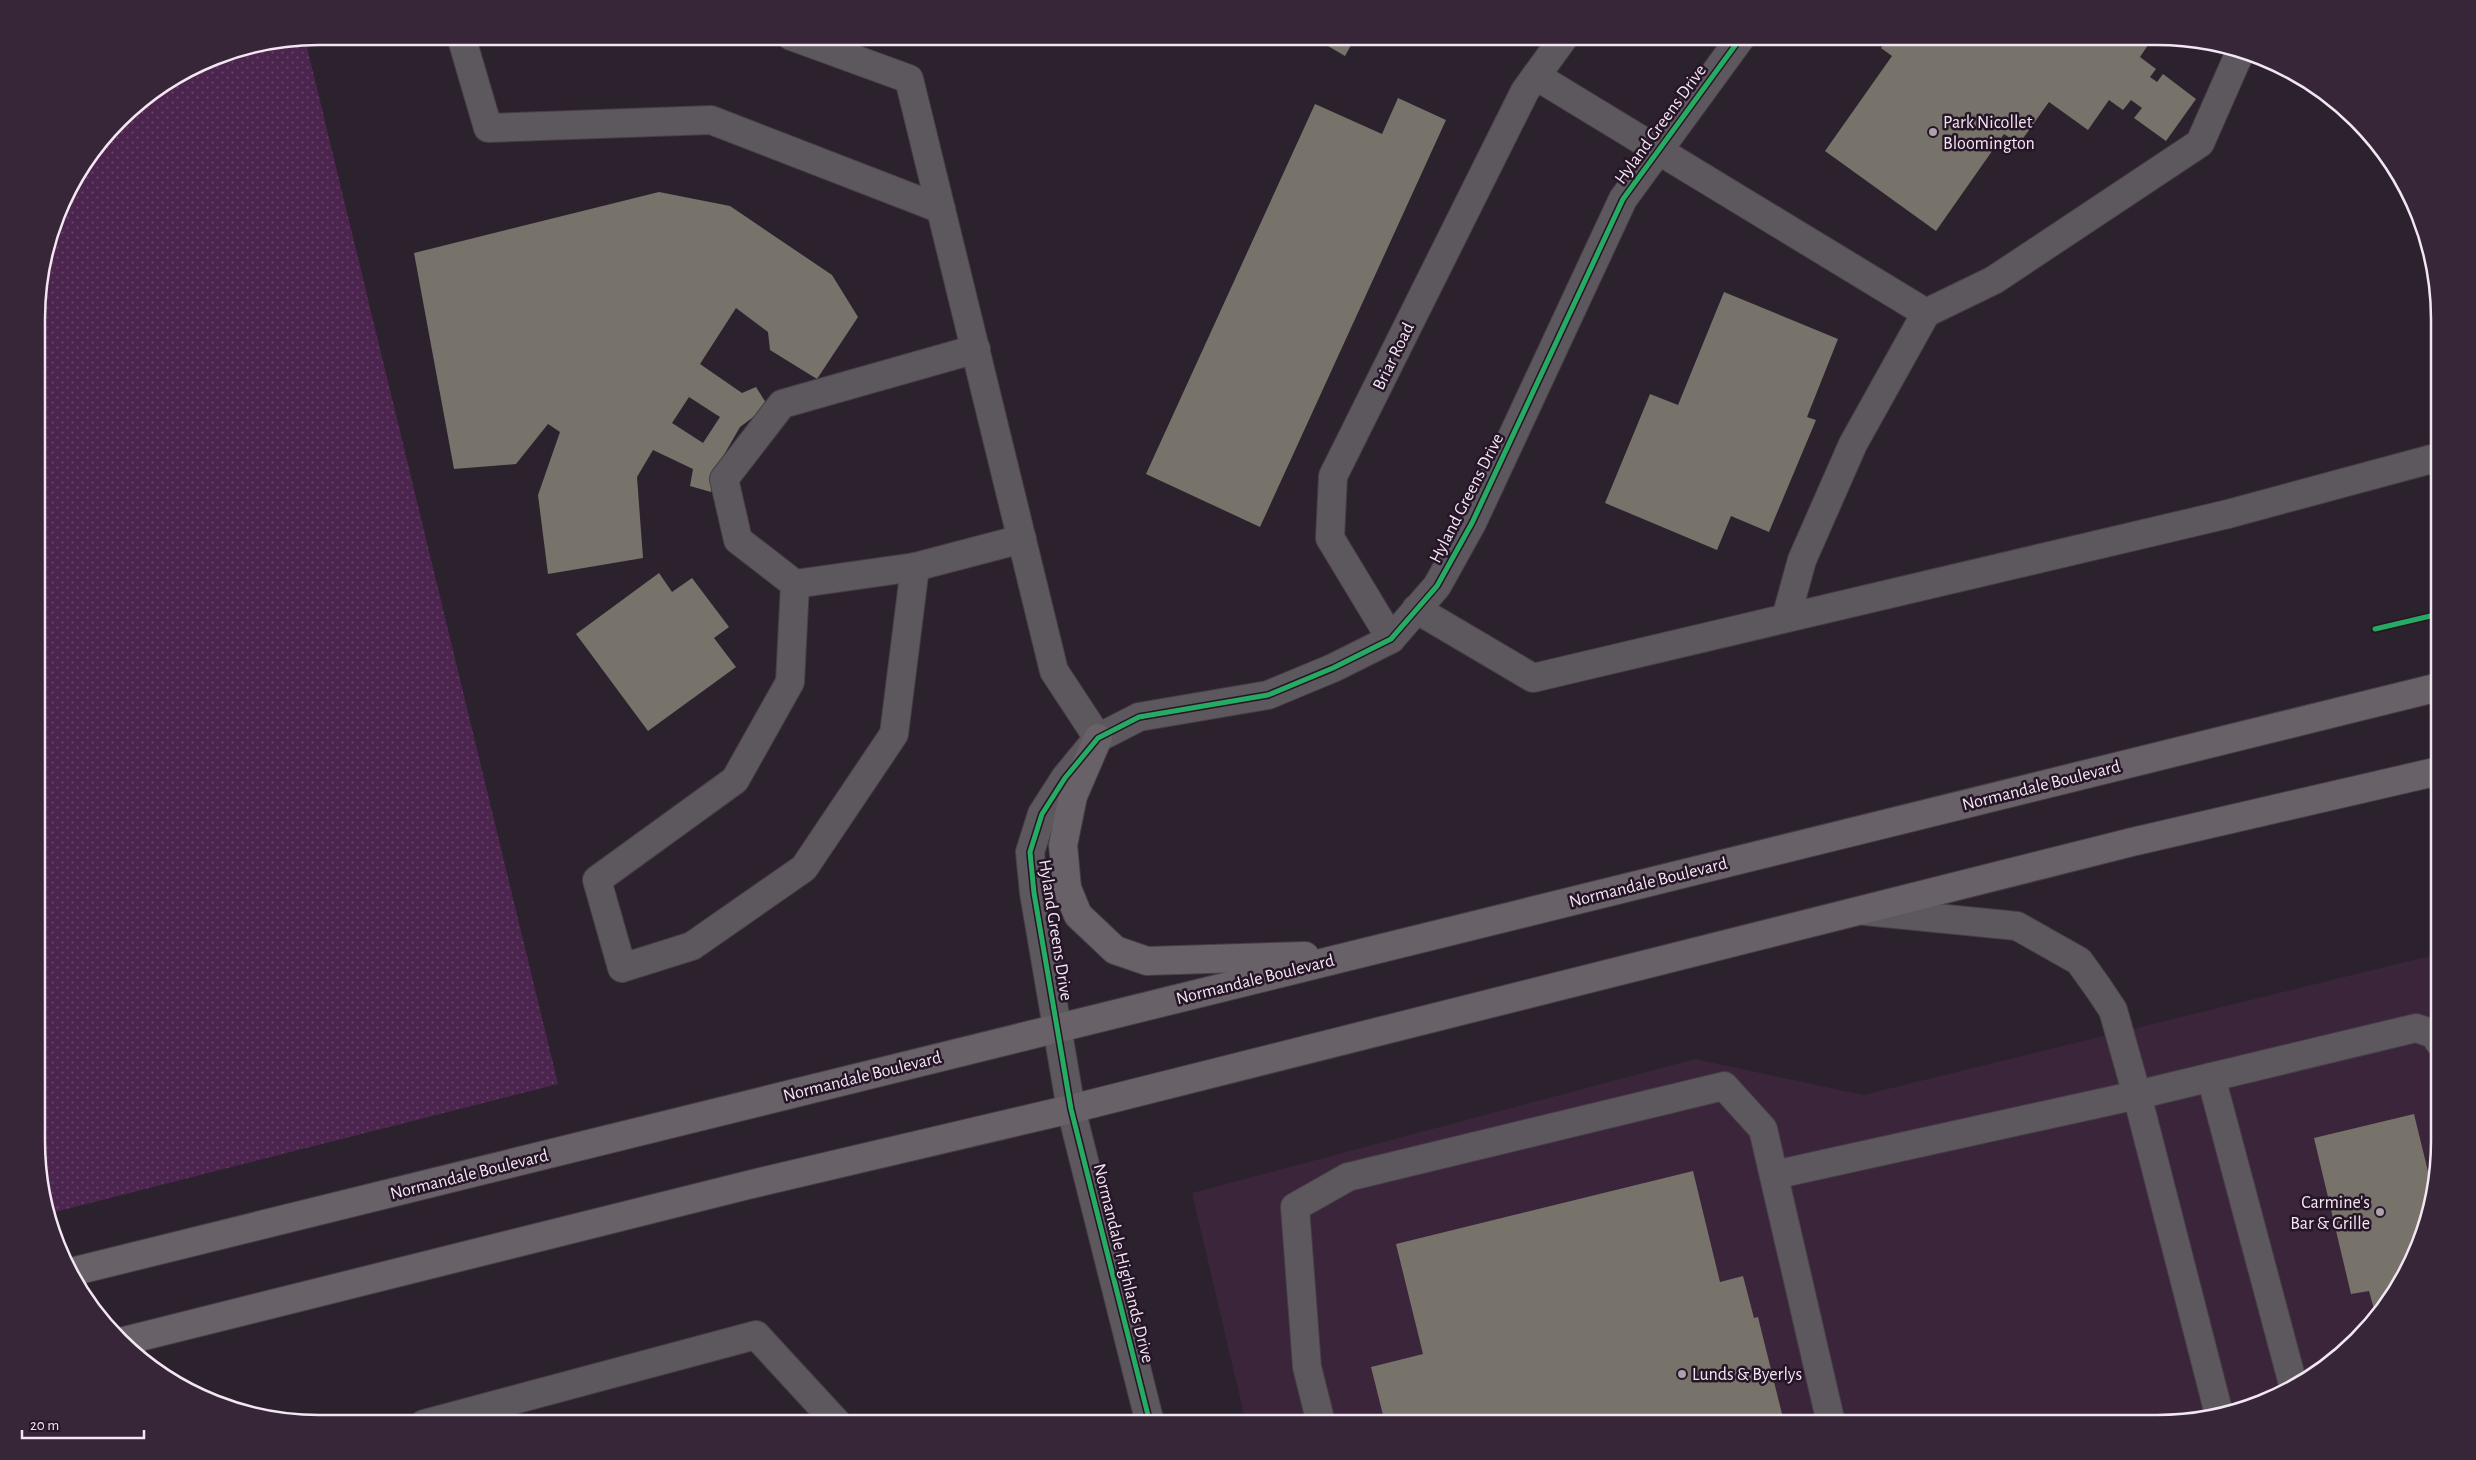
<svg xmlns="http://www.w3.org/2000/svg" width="2476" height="1460" viewBox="0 0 2476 1460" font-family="'Alegreya Sans',sans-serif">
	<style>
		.built { fill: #3a253b }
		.grass { fill: url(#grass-dots) }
		.building { fill: #77736a; fill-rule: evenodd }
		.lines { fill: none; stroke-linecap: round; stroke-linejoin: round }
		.minor-casing { stroke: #473e48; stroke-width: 30 }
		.major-casing { stroke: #473e48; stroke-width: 30 }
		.minor { stroke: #5c585d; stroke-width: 28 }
		.major { stroke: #686268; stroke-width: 28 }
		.cycleway-casing { stroke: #261527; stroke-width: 8 }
		.cycleway { stroke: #26ab63; stroke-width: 5 }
		.poi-dot { fill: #ada1ae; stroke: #261527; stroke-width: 2 }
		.labels { text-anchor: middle; stroke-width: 5; stroke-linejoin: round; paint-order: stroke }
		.poi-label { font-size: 18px; fill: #f3e6f3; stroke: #261527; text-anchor: start }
		.street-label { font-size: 18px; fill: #f3e6f3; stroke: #261527 }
		.rim { fill: none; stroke: #f3e6f3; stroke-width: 2.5 }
	</style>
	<defs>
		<pattern id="grass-dots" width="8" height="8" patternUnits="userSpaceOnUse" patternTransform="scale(1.25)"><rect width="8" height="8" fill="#4b254d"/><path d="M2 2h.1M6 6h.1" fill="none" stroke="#654567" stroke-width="1.8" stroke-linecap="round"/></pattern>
	</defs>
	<rect width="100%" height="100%" fill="#2c222d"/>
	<path class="built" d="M 2438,954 L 2439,1159 L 2425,1232 L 2402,1283 L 2357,1341 L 2299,1386 L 2248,1409 L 2175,1423 L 1246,1423 L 1192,1193 L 1695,1059 L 1863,1095 Z"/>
	<path class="grass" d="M 305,39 L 558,1084 L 47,1214 L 39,1178 L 39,282 L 66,194 L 132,107 L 211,58 Z"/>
	<g class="building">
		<path d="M 1311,36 L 1356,36 L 1345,56 Z"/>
		<path d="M 1889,36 L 2154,36 L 2140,57 L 2156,69 L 2150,77 L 2157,82 L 2163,74 L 2196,99 L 2166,141 L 2134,118 L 2142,108 L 2131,100 L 2123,110 L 2109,100 L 2088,130 L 2049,102 L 2019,144 L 2004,134 L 1936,231 L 1825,151 L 1892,56 L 1881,48 Z"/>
		<path d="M 1398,98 L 1446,120 L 1260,527 L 1146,474 L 1315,104 L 1382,134 Z"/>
		<path d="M 659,192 L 730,206 L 832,275 L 858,317 L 817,379 L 770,350 L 768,332 L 736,308 L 700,364 L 742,393 L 756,387 L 768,406 L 740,427 L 721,460 L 711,492 L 690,486 L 693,469 L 653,450 L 637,477 L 643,558 L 548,574 L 538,495 L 560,432 L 548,424 L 516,464 L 454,469 L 414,253 ZM 689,397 L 720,417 L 703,443 L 672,423 Z"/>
		<path d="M 1724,292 L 1838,339 L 1807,417 L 1816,420 L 1769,532 L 1731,516 L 1717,550 L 1605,503 L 1650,394 L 1678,405 Z"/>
		<path d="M 659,573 L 672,592 L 692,578 L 729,627 L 714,638 L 736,667 L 648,731 L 576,634 Z"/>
		<path d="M 2414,1114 L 2433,1192 L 2425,1232 L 2402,1283 L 2376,1316 L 2369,1291 L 2351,1294 L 2314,1138 Z"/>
		<path d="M 1693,1171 L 1720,1282 L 1743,1276 L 1754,1318 L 1758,1317 L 1783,1418 L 1779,1419 L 1780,1423 L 1385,1423 L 1371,1367 L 1423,1354 L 1396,1244 Z"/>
	</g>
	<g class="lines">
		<g class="minor-casing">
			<g id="minor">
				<path d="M 461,36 L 488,128 L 711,120 L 941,209"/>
				<path d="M 791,36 L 909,79 L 1054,671 L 1098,738"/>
				<path d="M 1536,76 L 1926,313 L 1994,280 L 2200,143 L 2241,50"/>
				<path d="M 976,349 L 782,404 L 724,479 L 738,540 L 795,584 L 790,682 L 735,780 L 597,880 L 622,968 L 692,946 L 804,868 L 894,734 L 915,567 L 1022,539"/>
				<path d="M 795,584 L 915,567"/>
				<path d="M 1416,609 L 1533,678 L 2228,514 L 2439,457"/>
				<path d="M 1786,618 L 1802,560 L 1853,444 L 1926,313"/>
				<path d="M 1391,639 L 1330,538 L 1333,476 L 1525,91 L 1565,36"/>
				<path d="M 1865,911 L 2017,926 L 2079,961 L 2099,989 L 2113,1010 L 2137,1095 L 2219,1414"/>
				<path d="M 2211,1077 L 2294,1388"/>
				<path d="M 1774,1175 L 2137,1095 L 2416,1028 L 2434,1034 L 2439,1042"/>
				<path d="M 1150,1423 L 1071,1109 L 1034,893 L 1030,852 L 1042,814 L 1065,778 L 1098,738 L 1139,717 L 1268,695 L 1333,668 L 1391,639 L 1437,586 L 1472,523 L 1623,199 L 1742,36"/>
				<path d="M 1321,1423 L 1307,1367 L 1295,1207 L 1348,1177 L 1724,1086 L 1763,1129 L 1831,1423"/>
				<path d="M 424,1424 L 756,1335 L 838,1424"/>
			</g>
		</g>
		<g class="major-casing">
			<g id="major">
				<path d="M 1098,738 L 1073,796 L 1063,845 L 1067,888 L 1078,915 L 1115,950 L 1147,961 L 1305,956"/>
				<path d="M 71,1272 L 2439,687"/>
				<path d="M 120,1342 L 748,1185 L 1071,1109 L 2132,842 L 2439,771"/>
			</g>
		</g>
		<use href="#minor" class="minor"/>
		<use href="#major" class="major"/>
		<g class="cycleway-casing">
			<g id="cycleway">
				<path d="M 2375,629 L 2439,614"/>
				<path d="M 1150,1423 L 1071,1109 L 1034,893 L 1030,852 L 1042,814 L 1065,778 L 1098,738 L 1139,717 L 1268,695 L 1333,668 L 1391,639 L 1437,586 L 1472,523 L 1623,199 L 1742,36"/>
			</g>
		</g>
		<use href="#cycleway" class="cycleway"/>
	</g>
	<g class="poi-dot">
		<circle cx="1933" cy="132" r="5"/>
		<circle cx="2380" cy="1212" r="5"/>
		<circle cx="1682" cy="1374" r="5"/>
	</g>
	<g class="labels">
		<g class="poi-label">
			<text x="1943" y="128">Park Nicollet<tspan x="1943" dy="21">Bloomington</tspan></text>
			<text x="2370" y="1208" text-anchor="end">Carmine's<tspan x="2370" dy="21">Bar &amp; Grille</tspan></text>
			<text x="1692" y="1380">Lunds &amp; Byerlys</text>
		</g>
		<g class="street-label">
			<text transform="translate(1660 124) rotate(-54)" y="6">Hyland Greens Drive</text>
			<text transform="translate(1393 356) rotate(-64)" y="6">Briar Road</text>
			<text transform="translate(1466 498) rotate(-63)" y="6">Hyland Greens Drive</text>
			<text transform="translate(2041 785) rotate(-14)" y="6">Normandale Boulevard</text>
			<text transform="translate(1648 882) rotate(-14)" y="6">Normandale Boulevard</text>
			<text transform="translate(1056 930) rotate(81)" y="6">Hyland Greens Drive</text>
			<text transform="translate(1255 979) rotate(-14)" y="6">Normandale Boulevard</text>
			<text transform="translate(862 1076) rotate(-14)" y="6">Normandale Boulevard</text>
			<text transform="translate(469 1174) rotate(-14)" y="6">Normandale Boulevard</text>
			<text transform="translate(1124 1263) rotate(76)" y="6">Normandale Highlands Drive</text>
		</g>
	</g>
	<path d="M0 0H2476V1460H0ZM319 45H2157A274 274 0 0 1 2431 319V1141A274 274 0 0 1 2157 1415H319A274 274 0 0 1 45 1141V319A274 274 0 0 1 319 45Z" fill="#362637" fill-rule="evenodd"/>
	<path class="rim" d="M319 45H2157A274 274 0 0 1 2431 319V1141A274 274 0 0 1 2157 1415H319A274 274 0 0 1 45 1141V319A274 274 0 0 1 319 45Z"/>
	<path d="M22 1430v8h122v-8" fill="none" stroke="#f3e6f3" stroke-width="2.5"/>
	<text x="30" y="1430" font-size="15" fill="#f3e6f3" stroke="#261527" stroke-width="4" paint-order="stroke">20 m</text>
</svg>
